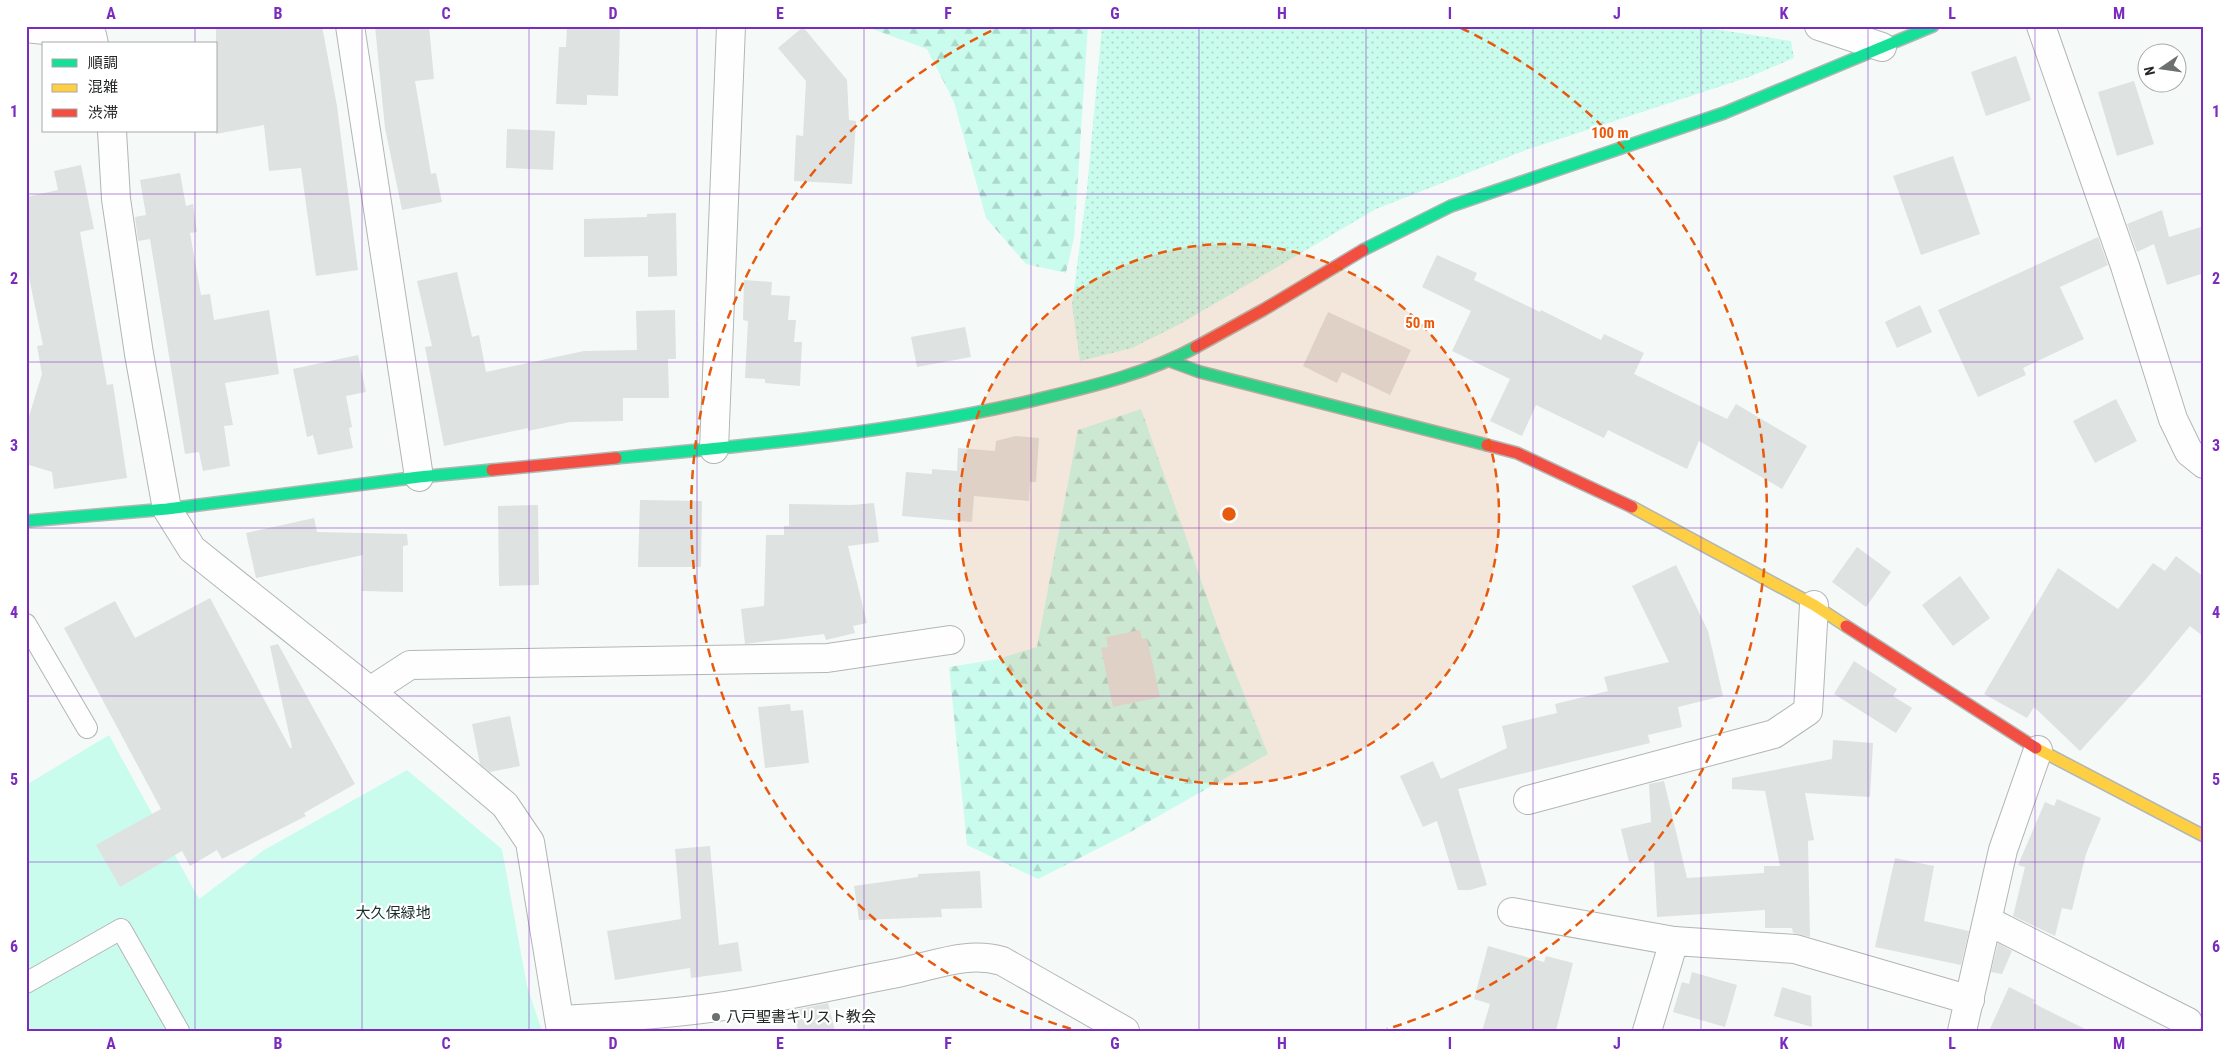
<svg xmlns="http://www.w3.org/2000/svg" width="2230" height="1057" viewBox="0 0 2230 1057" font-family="'Roboto Condensed','Noto Sans JP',sans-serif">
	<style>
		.grass { fill: url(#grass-dots) }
		.forest { fill: url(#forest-firs) }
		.green { fill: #cafcee }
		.building { fill: #dee2e1 }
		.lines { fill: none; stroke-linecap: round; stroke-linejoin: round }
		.lane-casing { stroke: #b2b6b4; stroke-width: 22 }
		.street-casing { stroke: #b2b6b4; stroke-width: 30 }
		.fast-casing { stroke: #b2b6b4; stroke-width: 14 }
		.slow-casing { stroke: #b2b6b4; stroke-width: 14 }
		.jam-casing { stroke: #b2b6b4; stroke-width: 14 }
		.lane { stroke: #fefefe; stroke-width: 20 }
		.street { stroke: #fefefe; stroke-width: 28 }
		.fast { stroke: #16e098; stroke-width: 11 }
		.slow { stroke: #ffcf43; stroke-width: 11 }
		.jam { stroke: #f24e42; stroke-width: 11 }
		.grid { fill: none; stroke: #7b2cbf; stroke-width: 1; stroke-opacity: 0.55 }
		.ring { fill: none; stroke: #e8590c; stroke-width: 2.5; stroke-dasharray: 9 6 }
		.poi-dot { fill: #6c706f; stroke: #fff; stroke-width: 2 }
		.labels { text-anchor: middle; stroke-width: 4.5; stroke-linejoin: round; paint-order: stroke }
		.park-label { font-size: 15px; fill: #192f29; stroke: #fff }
		.poi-label { font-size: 15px; fill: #232625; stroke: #fff; text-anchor: start }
		.centre { fill: #e8590c; stroke: #fff; stroke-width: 2.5 }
		.ring-label { font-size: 15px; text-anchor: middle; font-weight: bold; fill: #e8590c; stroke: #fff; stroke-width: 4.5; stroke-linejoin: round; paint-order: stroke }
		.neatline { fill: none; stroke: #7b2cbf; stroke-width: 2 }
		.grid-label { font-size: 16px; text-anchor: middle; font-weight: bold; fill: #7b2cbf }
	</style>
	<defs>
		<pattern id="grass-dots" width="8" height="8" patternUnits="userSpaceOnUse" patternTransform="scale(1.25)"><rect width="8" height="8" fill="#cafcee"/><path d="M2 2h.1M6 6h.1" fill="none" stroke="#add8cc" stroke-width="1.8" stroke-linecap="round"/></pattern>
		<pattern id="forest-firs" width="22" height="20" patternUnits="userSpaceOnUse" patternTransform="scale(1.25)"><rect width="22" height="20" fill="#cafcee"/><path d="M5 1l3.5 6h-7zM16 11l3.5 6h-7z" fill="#add8cc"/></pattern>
	</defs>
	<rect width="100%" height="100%" fill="#f5faf8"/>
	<path class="grass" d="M 1102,26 L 1695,26 L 1791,41 L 1794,58 L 1749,77 L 1526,150 L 1376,209 L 1180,324 L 1132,348 L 1080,361 L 1072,305 L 1087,188 Z"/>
	<g class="forest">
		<path d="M 864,26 L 1088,26 L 1074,238 L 1066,273 L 1026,264 L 986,218 L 954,102 L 927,49 Z"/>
		<path d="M 1141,409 L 1221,637 L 1268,754 L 1125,835 L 1038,879 L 967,845 L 949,667 L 998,659 L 1037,647 L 1078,430 Z"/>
	</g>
	<path class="green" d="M 109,735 L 199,899 L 264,850 L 407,770 L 502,849 L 527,986 L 542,1031 L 26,1031 L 26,785 Z"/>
	<g class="building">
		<path d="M 216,26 L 322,26 L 337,106 L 358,270 L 316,276 L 301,168 L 269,171 L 264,125 L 216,134 Z"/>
		<path d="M 375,26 L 429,26 L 434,79 L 415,81 L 431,174 L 436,173 L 442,202 L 402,210 L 385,128 Z"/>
		<path d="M 567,26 L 620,26 L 618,96 L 587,95 L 587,105 L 556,104 L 559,47 L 566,47 Z"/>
		<path d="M 803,27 L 847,80 L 849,120 L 856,121 L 852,184 L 794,181 L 796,135 L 803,136 L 806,81 L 778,48 Z"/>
		<path d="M 2016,56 L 2031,100 L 1986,116 L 1971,72 Z"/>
		<path d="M 2134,81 L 2154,144 L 2117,156 L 2098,92 Z"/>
		<path d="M 507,129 L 555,131 L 553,170 L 506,168 Z"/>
		<path d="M 1953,156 L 1980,234 L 1921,255 L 1893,176 Z"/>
		<path d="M 81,165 L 94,229 L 80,232 L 107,385 L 113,384 L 127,478 L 54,489 L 52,472 L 26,464 L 26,426 L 42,374 L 37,346 L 43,345 L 26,263 L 26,197 L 58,190 L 54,171 Z"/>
		<path d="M 180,173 L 186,206 L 193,204 L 197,232 L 190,233 L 201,295 L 210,294 L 214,320 L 269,310 L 279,374 L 225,383 L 233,425 L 224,426 L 230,466 L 203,471 L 199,452 L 185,454 L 150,239 L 138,241 L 135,217 L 146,215 L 140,180 Z"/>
		<path d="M 2162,210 L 2169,237 L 2204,226 L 2204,273 L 2167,285 L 2154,244 L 2137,252 L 2127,224 Z"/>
		<path d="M 676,213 L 677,276 L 648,277 L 648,256 L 584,257 L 584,219 L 647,217 L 647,214 Z"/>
		<path d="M 2098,237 L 2108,265 L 2060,287 L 2084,339 L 2023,368 L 2026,375 L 1978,397 L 1938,310 Z"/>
		<path d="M 1437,255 L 1477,273 L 1474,280 L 1540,312 L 1541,310 L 1601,340 L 1604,334 L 1644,353 L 1634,374 L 1727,419 L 1736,404 L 1807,446 L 1782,489 L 1699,441 L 1687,469 L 1608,430 L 1604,438 L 1536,405 L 1522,436 L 1490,421 L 1510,379 L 1452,351 L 1471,311 L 1422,287 Z"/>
		<path d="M 457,272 L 472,337 L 479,335 L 486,372 L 584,351 L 637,350 L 636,311 L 675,310 L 676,359 L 668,359 L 669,398 L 623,398 L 623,421 L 570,422 L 528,431 L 528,428 L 444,446 L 425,347 L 432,346 L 417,281 Z"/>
		<path d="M 744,280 L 772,282 L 771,295 L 790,296 L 788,320 L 796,320 L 794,342 L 802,342 L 800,386 L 765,383 L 765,379 L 745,378 L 748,321 L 743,320 Z"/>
		<path d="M 1920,305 L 1932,332 L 1897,348 L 1885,322 Z"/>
		<path d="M 1328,312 L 1411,350 L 1390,395 L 1342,372 L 1337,383 L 1303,366 Z"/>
		<path d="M 965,327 L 971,357 L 917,367 L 911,337 Z"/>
		<path d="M 358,355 L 366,392 L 346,396 L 352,427 L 349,428 L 353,448 L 318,455 L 313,435 L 307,437 L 293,369 Z"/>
		<path d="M 2116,399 L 2137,441 L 2095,463 L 2073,421 Z"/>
		<path d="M 1015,436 L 1039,438 L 1036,482 L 1030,482 L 1029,501 L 974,496 L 972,522 L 902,516 L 906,472 L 932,474 L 932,469 L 957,471 L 958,448 L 995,451 L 996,441 Z"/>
		<path d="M 640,500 L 702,501 L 701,567 L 638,567 Z"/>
		<path d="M 874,503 L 879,542 L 848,546 L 867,623 L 853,626 L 855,633 L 826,640 L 824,634 L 745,644 L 741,609 L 764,606 L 766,535 L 784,535 L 784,526 L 789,526 L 789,504 L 852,505 Z"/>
		<path d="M 538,505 L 539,585 L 499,586 L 498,506 Z"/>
		<path d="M 314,518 L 317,532 L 407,534 L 408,545 L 403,546 L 403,592 L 362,591 L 363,555 L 256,578 L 246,533 Z"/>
		<path d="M 1857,547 L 1891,572 L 1866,607 L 1832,582 Z"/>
		<path d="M 2176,556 L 2204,577 L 2204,637 L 2190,626 L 2147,678 L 2080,751 L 2034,707 L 2027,718 L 1984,694 L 2058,568 L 2118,609 L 2153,563 L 2165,571 Z"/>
		<path d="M 1676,565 L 1708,631 L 1723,696 L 1678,707 L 1682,727 L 1648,735 L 1650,743 L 1458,789 L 1487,885 L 1470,890 L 1458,890 L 1437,821 L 1423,827 L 1400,776 L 1433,761 L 1441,779 L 1507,748 L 1502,726 L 1557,713 L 1555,704 L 1608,691 L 1604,677 L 1669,662 L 1632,586 Z"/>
		<path d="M 1960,576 L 1990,618 L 1953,646 L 1922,605 Z"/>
		<path d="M 210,598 L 290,748 L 292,748 L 270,646 L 278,644 L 355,784 L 304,813 L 306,816 L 222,859 L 217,850 L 190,866 L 182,851 L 120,887 L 96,845 L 161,809 L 64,628 L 115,601 L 135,638 Z"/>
		<path d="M 1140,630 L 1142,639 L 1147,638 L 1160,697 L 1113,707 L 1101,648 L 1108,647 L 1106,637 Z"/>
		<path d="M 1854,661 L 1897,689 L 1893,696 L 1912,708 L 1896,733 L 1834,694 Z"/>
		<path d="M 790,704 L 791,711 L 803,710 L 809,763 L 765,768 L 758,707 Z"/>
		<path d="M 510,716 L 520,766 L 490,772 L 480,764 L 472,724 Z"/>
		<path d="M 1833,740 L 1873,743 L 1870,797 L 1805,793 L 1814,840 L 1808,841 L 1810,937 L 1793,933 L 1792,928 L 1765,928 L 1765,910 L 1657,917 L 1654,861 L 1640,864 L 1639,860 L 1629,862 L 1621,829 L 1651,822 L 1649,784 L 1664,781 L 1687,878 L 1764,873 L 1764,866 L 1780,866 L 1765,791 L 1732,789 L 1732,778 L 1832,759 Z"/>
		<path d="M 2057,799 L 2101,818 L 2086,854 L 2072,910 L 2062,908 L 2055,936 L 2013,916 L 2025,867 L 2018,865 L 2045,802 L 2054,806 Z"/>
		<path d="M 710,846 L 719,945 L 738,942 L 742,971 L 691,978 L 690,968 L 615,980 L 607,931 L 681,919 L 675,849 Z"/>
		<path d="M 1895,858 L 1934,866 L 1924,921 L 1969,931 L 1961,965 L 1875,947 Z"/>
		<path d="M 980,871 L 982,908 L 941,909 L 942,917 L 859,920 L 854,886 L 918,877 L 918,874 Z"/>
		<path d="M 1998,943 L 2012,951 L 2002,974 L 1991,972 Z"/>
		<path d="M 1488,946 L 1544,962 L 1546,956 L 1573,963 L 1556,1031 L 1482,1031 L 1490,1004 L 1474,999 Z"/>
		<path d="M 1692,972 L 1737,985 L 1725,1027 L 1673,1012 L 1682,982 L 1689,984 Z"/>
		<path d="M 1782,987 L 1811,996 L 1812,1027 L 1774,1016 Z"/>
		<path d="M 2009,987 L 2035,1000 L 2033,1003 L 2089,1031 L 1989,1031 Z"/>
		<path d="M 828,1003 L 835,1031 L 798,1031 L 794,1010 Z"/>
	</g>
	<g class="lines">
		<g class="lane-casing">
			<g id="lane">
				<path d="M 26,624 L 87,728"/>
				<path d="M 26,983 L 121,929 L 179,1031"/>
			</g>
		</g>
		<g class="street-casing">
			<g id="street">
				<path d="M 350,26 L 419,477"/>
				<path d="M 1819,26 L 1882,47"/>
				<path d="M 2041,26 L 2125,266 L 2173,419 L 2189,452 L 2204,464"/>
				<path d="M 26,28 L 92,35 L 94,44"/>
				<path d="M 112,131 L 116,199 L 139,354 L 167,509 L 192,549 L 370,691 L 505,805 L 530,842 L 561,1031"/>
				<path d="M 714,449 L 731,26"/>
				<path d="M 370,691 L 410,665 L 827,658 L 950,640"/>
				<path d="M 1528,800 L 1774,734 L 1808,711 L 1814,605"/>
				<path d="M 1512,912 L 1674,941"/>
				<path d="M 1988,921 L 2188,1022"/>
				<path d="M 560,1020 C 623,1017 687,1013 749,1002 C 800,993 851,982 902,972 C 936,965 968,951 1002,961 L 1125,1031"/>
				<path d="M 1647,1031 L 1674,941 L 1795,949 L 1970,1000"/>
				<path d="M 1962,1031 L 2003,850 L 2038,750"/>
			</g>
		</g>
		<g class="fast-casing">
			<g id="fast">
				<path d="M 1363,250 L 1451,206 L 1724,113 L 1933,26"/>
				<path d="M 1170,361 L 1200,372 L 1487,445"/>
				<path d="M 616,458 C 756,445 898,432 1035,400 C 1089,387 1147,374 1196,347"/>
				<path d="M 26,521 L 167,509 L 419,477 L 492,470"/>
			</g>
		</g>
		<g class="slow-casing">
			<g id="slow">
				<path d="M 1632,507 L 1814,605 L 1846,626"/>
				<path d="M 2036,748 L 2204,836"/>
			</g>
		</g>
		<g class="jam-casing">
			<g id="jam">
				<path d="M 1196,347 L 1263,310 L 1363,250"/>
				<path d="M 1487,445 L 1517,453 L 1632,507"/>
				<path d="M 492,470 L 616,458"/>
				<path d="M 1846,626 L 2036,748"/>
			</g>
		</g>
		<use href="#lane" class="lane"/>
		<use href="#street" class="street"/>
		<use href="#fast" class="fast"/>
		<use href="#slow" class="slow"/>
		<use href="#jam" class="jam"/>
	</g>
	<path class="grid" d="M 195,26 L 195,44M 362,26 L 362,1031M 529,26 L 529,1031M 697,26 L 697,1031M 864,26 L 864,1031M 1031,26 L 1031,1031M 1199,26 L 1199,1031M 1366,26 L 1366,1031M 1533,26 L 1533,1031M 1701,26 L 1701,1031M 1868,26 L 1868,1031M 2035,26 L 2035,1031M 195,131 L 195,1031M 26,194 L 2204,194M 26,362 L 2204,362M 26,528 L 2204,528M 26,696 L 2204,696M 26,862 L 2204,862"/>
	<circle cx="1229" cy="514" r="270" fill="#e8590c" fill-opacity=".12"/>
	<g class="ring">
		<circle cx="1229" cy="514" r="270"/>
		<path d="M1071 1029A539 539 0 0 1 997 28M1461 28A539 539 0 0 1 1387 1029"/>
	</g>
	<circle class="poi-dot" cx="716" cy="1017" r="5"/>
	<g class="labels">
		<g class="park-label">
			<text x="393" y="918">大久保緑地</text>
		</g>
		<g class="poi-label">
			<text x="726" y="1022">八戸聖書キリスト教会</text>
		</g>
	</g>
	<circle cx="1229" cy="514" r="8" class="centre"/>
	<g class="ring-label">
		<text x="1610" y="138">100 m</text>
		<text x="1420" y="328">50 m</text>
	</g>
	<rect width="2230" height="1057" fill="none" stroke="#ffffff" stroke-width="55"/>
	<rect x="42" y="42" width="175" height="90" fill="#ffffff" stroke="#a7a8a8"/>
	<rect x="52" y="59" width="25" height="8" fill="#16e098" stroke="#a7a8a8"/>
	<text x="88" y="68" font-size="15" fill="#232625">順調</text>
	<rect x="52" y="84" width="25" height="8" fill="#ffcf43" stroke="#a7a8a8"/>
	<text x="88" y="92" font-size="15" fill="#232625">混雑</text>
	<rect x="52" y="109" width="25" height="8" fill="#f24e42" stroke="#a7a8a8"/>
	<text x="88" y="118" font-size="15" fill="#232625">渋滞</text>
	<g transform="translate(2162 68) rotate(257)"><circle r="24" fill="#ffffff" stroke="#a7a8a8"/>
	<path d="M0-4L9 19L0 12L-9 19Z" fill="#6c706f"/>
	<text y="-8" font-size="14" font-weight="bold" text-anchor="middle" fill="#232625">N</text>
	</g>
	<rect x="28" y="28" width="2174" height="1002" class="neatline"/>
	<g class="grid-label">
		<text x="111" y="19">A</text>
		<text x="278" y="19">B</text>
		<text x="446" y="19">C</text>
		<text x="613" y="19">D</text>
		<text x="780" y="19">E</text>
		<text x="948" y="19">F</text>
		<text x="1115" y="19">G</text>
		<text x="1282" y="19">H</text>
		<text x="1450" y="19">I</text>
		<text x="1617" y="19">J</text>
		<text x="1784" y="19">K</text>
		<text x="1952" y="19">L</text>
		<text x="2119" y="19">M</text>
		<text x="14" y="117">1</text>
		<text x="2216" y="117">1</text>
		<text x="14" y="284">2</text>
		<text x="2216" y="284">2</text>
		<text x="14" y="451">3</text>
		<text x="2216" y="451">3</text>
		<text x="14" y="618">4</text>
		<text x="2216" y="618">4</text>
		<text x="14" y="785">5</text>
		<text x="2216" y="785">5</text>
		<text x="14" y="952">6</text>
		<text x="2216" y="952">6</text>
		<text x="111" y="1049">A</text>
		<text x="278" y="1049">B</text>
		<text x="446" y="1049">C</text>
		<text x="613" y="1049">D</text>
		<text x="780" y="1049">E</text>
		<text x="948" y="1049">F</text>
		<text x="1115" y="1049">G</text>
		<text x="1282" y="1049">H</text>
		<text x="1450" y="1049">I</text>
		<text x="1617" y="1049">J</text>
		<text x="1784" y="1049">K</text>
		<text x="1952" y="1049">L</text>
		<text x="2119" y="1049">M</text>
	</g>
</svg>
